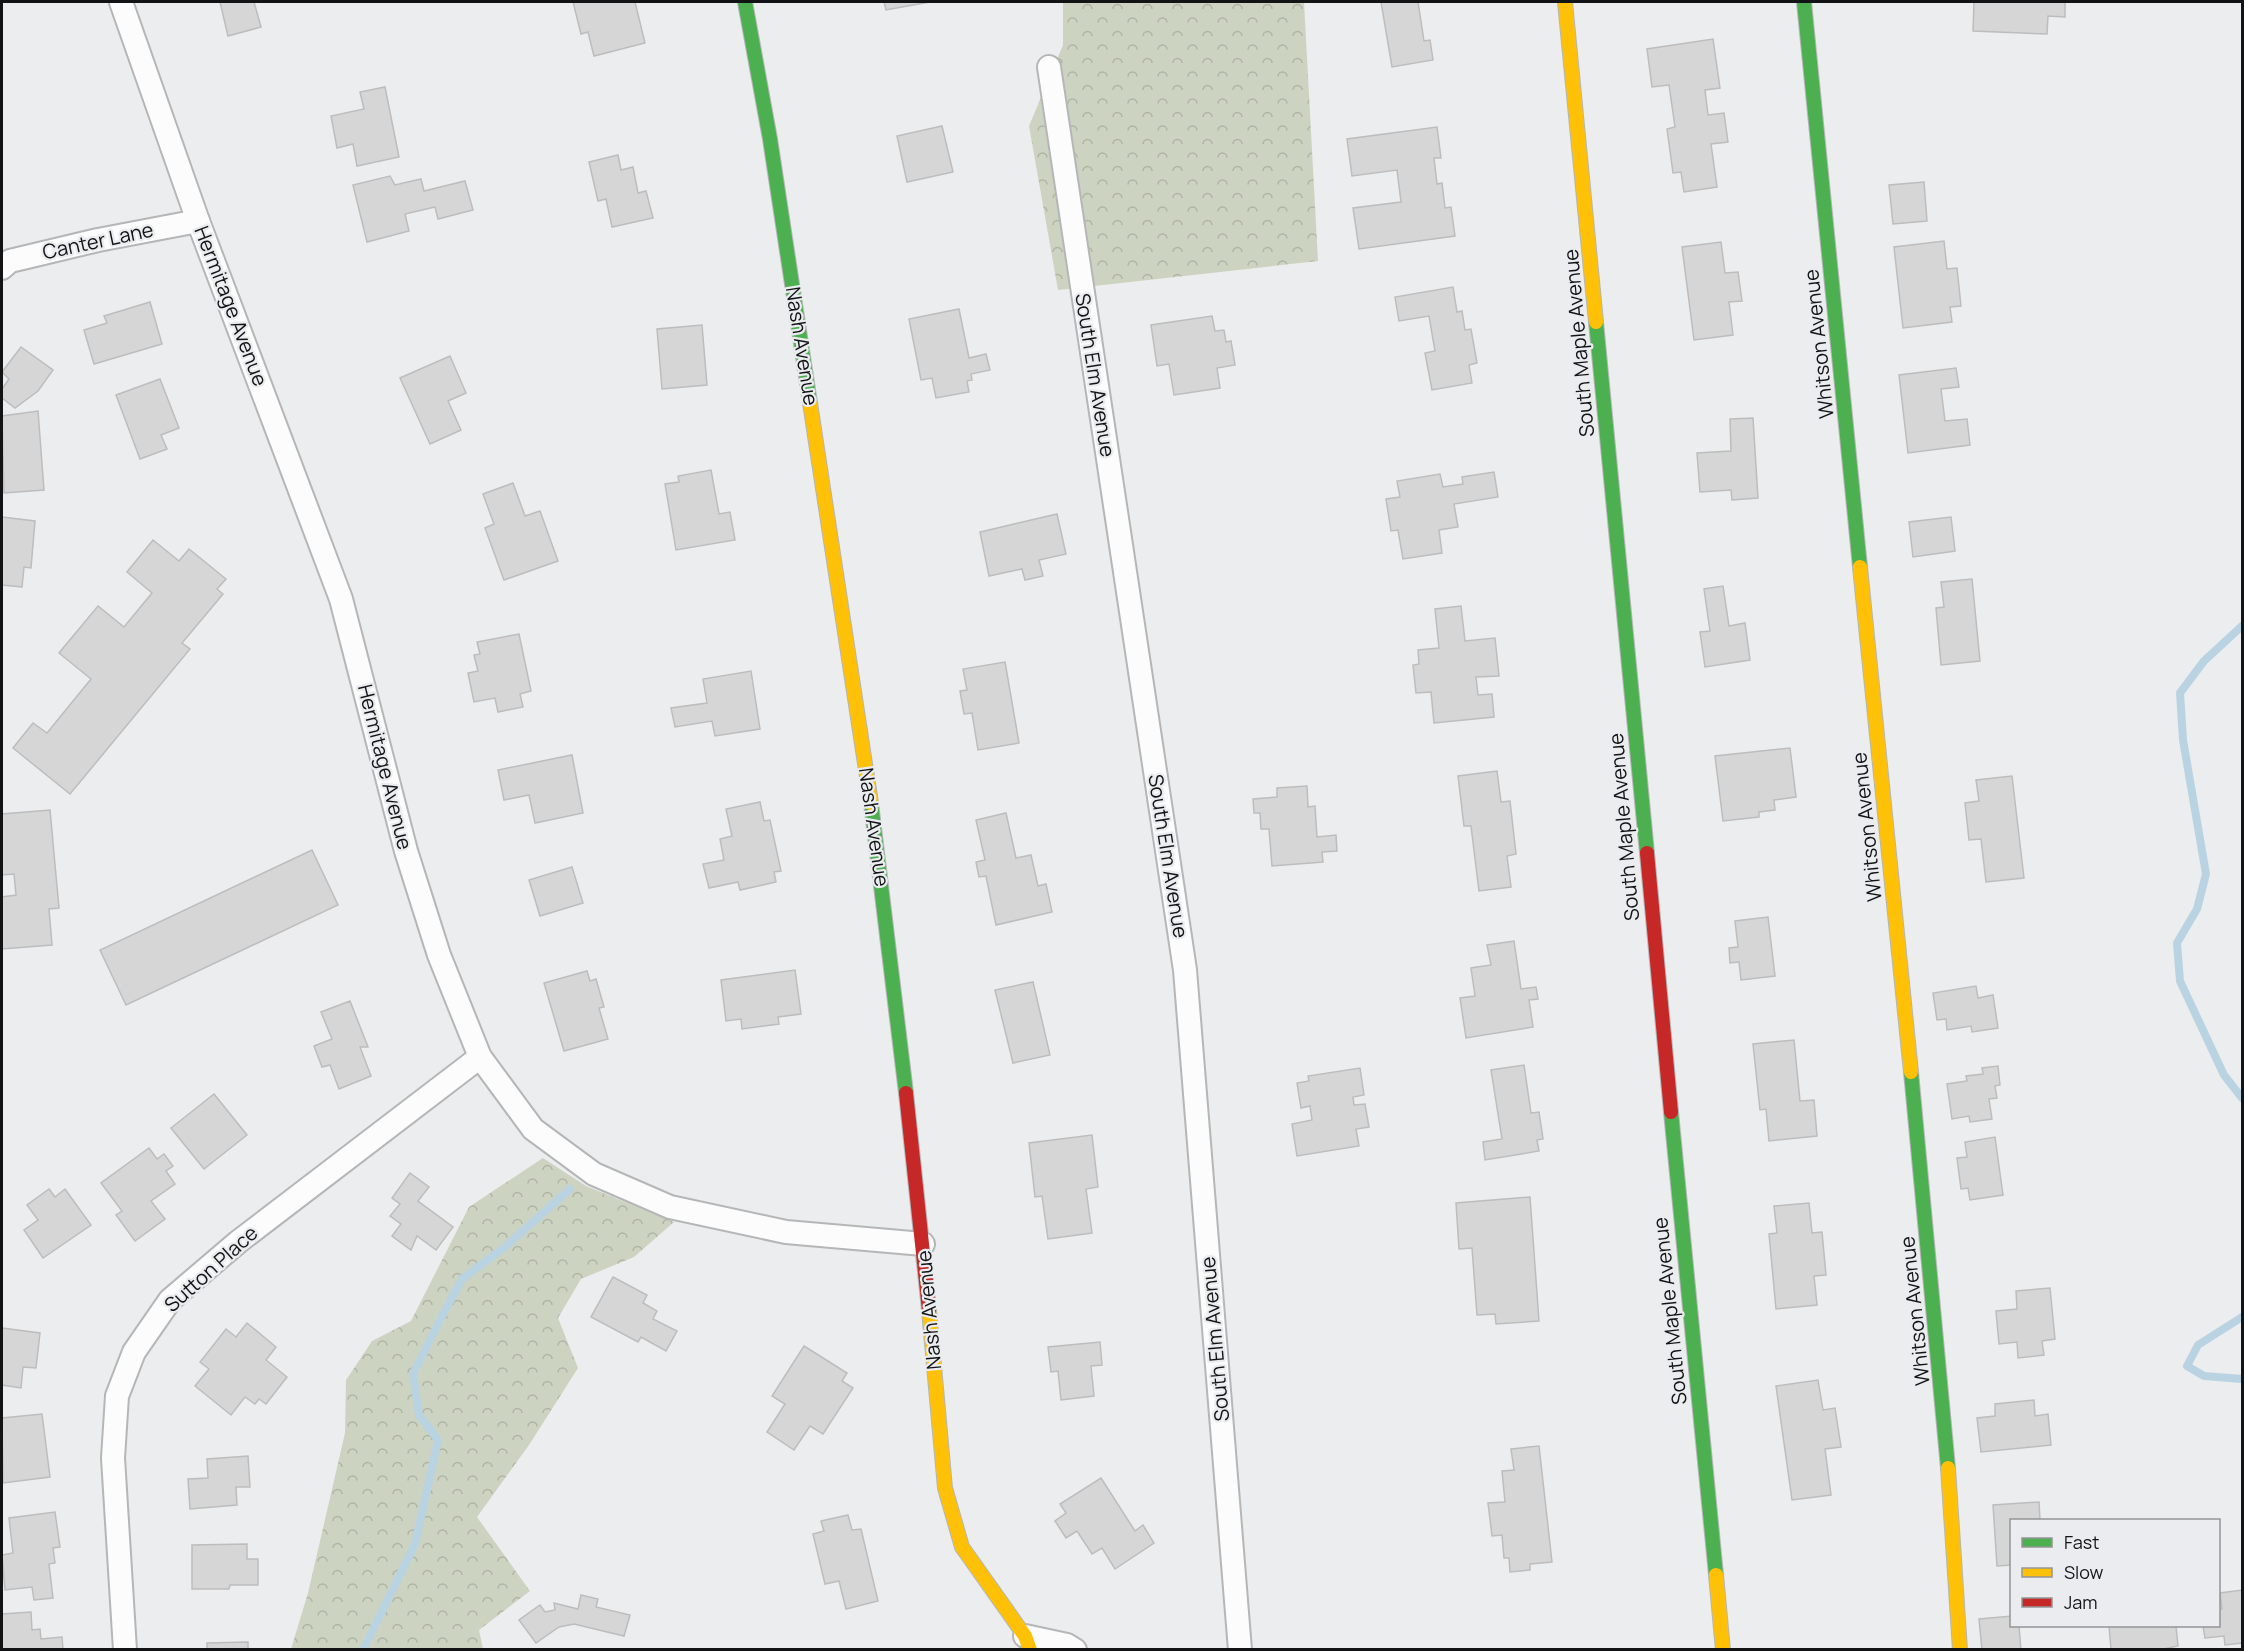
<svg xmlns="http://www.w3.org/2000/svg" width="2244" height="1651" viewBox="0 0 2244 1651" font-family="Manrope,sans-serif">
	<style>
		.forest { fill: url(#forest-crowns) }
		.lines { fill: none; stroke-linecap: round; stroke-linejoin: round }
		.stream { stroke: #bad3e3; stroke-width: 8 }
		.building { fill: #d7d6d6; stroke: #bdbdbe; stroke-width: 1.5 }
		.street-casing { stroke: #b5b6b7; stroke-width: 26 }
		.fast-casing { stroke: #b5b6b7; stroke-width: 16 }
		.slow-casing { stroke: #b5b6b7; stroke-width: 16 }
		.jam-casing { stroke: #b5b6b7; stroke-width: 16 }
		.street { stroke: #fcfcfc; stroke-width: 22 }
		.fast { stroke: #4caf50; stroke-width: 14 }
		.slow { stroke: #ffc107; stroke-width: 14 }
		.jam { stroke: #c62828; stroke-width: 14 }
		.labels { text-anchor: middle; stroke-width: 4.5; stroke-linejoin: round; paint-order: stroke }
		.street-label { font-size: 20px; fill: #121314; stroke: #ebecef }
	</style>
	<defs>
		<pattern id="forest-crowns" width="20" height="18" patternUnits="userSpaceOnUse" patternTransform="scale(1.5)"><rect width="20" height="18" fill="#cdd3c1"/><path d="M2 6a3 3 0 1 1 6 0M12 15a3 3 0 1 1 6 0" fill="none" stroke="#afb4a5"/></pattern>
	</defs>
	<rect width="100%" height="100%" fill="#ecedee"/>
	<g class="forest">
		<path d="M 1063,2 L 1304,2 L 1318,261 L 1058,290 L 1029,126 L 1063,45 Z"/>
		<path d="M 543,1158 L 586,1186 L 674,1222 L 634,1257 L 581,1279 L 558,1318 L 578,1368 L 529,1445 L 477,1517 L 530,1591 L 479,1630 L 483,1649 L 291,1649 L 308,1593 L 345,1433 L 346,1380 L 372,1341 L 411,1321 L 469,1207 Z"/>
	</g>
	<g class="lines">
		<g class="stream">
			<path d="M 2242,626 L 2204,661 L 2180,693 L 2183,740 L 2206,874 L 2197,909 L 2177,943 L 2180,981 L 2224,1075 L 2242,1098"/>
			<path d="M 2242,1317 L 2198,1345 L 2187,1366 L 2204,1376 L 2242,1379"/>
			<path d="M 363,1650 L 415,1544 L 438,1440 L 419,1415 L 413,1374 L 442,1316 L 462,1279 L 506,1246 L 570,1189"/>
		</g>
	</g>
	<g class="building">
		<path d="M 220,2 L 254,2 L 261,27 L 228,36 Z"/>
		<path d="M 573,2 L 635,2 L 645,43 L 594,56 L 588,32 L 581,34 Z"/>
		<path d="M 884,2 L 930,2 L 886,10 Z"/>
		<path d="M 1381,2 L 1418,2 L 1424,41 L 1430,40 L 1433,60 L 1392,67 Z"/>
		<path d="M 1974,2 L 2065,2 L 2065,17 L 2048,16 L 2047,34 L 1973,31 Z"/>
		<path d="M 1713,39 L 1720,88 L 1705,90 L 1708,115 L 1724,113 L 1728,142 L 1711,144 L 1717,187 L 1684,192 L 1681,172 L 1673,173 L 1667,129 L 1675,127 L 1669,85 L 1652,87 L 1647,49 Z"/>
		<path d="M 385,87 L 399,157 L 357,166 L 353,144 L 337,148 L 331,116 L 364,109 L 360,92 Z"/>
		<path d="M 942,126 L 953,172 L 907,182 L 897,136 Z"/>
		<path d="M 1437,127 L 1441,158 L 1434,158 L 1437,184 L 1442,183 L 1445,208 L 1451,207 L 1455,236 L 1359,249 L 1353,208 L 1401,202 L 1397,170 L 1352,176 L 1347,139 Z"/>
		<path d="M 618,155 L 621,170 L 633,167 L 638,193 L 646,191 L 653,218 L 612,227 L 606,199 L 598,201 L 589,162 Z"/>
		<path d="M 390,176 L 395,185 L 421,179 L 424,191 L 465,181 L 473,210 L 438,219 L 435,207 L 405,214 L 409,231 L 367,242 L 353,185 Z"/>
		<path d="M 1924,182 L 1927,221 L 1893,224 L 1889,185 Z"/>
		<path d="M 1944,241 L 1947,269 L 1957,268 L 1961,306 L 1950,307 L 1952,322 L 1903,328 L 1894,247 Z"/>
		<path d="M 1721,242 L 1725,273 L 1738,272 L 1742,301 L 1729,302 L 1733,335 L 1694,340 L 1682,247 Z"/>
		<path d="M 1453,287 L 1457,312 L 1462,311 L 1465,330 L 1471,329 L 1477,363 L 1469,365 L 1472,383 L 1432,390 L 1425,353 L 1435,351 L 1429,316 L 1399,321 L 1395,297 Z"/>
		<path d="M 150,302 L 162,344 L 94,364 L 84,330 L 107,323 L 104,316 Z"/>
		<path d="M 959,309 L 969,358 L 986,354 L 990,370 L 971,374 L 972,380 L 967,381 L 969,392 L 936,398 L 932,378 L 921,380 L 909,319 Z"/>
		<path d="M 1212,316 L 1215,331 L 1224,330 L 1226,342 L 1231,341 L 1235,365 L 1217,368 L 1220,388 L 1174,395 L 1169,364 L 1157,366 L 1151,325 Z"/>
		<path d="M 702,325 L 707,385 L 662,389 L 657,329 Z"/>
		<path d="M 21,347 L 53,370 L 38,391 L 15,408 L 2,398 L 2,389 L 9,379 L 2,372 Z"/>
		<path d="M 450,356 L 466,393 L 448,401 L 461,430 L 430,444 L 400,378 Z"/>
		<path d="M 1956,368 L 1959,387 L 1941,389 L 1945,421 L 1967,419 L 1970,445 L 1908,453 L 1899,375 Z"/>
		<path d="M 160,379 L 179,428 L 161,435 L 167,449 L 140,459 L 116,395 Z"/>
		<path d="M 38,411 L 44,490 L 4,493 L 2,416 Z"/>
		<path d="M 1753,418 L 1758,498 L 1732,500 L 1731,490 L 1700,492 L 1697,453 L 1731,451 L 1730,419 Z"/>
		<path d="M 711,470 L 719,514 L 730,512 L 735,540 L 676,550 L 665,484 L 679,482 L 678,476 Z"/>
		<path d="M 1494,472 L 1498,497 L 1454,504 L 1458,527 L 1439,530 L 1442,553 L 1403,559 L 1398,530 L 1391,531 L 1386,499 L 1400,497 L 1397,481 L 1440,474 L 1443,487 L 1463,484 L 1462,477 Z"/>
		<path d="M 513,483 L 525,516 L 540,511 L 558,561 L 504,580 L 485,528 L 494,524 L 483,494 Z"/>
		<path d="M 1057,514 L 1066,554 L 1039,560 L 1043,576 L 1025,580 L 1022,569 L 989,576 L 980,532 Z"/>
		<path d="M 2,517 L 35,521 L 31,568 L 24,567 L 22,587 L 2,585 Z"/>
		<path d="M 1951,517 L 1955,551 L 1913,557 L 1909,522 Z"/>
		<path d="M 153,540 L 179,561 L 189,549 L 226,579 L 217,589 L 223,594 L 182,643 L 190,649 L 70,794 L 13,748 L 33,723 L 47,733 L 91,679 L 59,653 L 98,606 L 124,627 L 152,593 L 127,572 Z"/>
		<path d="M 1972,579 L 1980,661 L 1941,665 L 1936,608 L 1944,607 L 1941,582 Z"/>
		<path d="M 1723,586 L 1729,626 L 1745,623 L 1750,660 L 1705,667 L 1700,632 L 1710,631 L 1704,589 Z"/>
		<path d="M 1461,606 L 1465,641 L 1495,638 L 1499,676 L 1476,677 L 1478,695 L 1492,694 L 1494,717 L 1434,723 L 1431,692 L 1416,693 L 1413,665 L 1419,664 L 1418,650 L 1439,648 L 1435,609 Z"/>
		<path d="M 519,634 L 531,691 L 520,694 L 523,707 L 498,712 L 495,698 L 474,702 L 468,673 L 478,671 L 474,655 L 480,654 L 477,642 Z"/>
		<path d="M 1005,662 L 1019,743 L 978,750 L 972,713 L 964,714 L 960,691 L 967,690 L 963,669 Z"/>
		<path d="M 751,671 L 760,729 L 715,736 L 712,721 L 675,727 L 671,708 L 707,703 L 703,679 Z"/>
		<path d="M 1790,748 L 1796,797 L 1774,800 L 1775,810 L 1759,812 L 1759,817 L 1723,821 L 1715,756 Z"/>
		<path d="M 572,755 L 583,813 L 535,823 L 529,795 L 504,800 L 498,770 Z"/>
		<path d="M 1497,771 L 1501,802 L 1510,801 L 1516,854 L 1507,856 L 1511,887 L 1479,891 L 1471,826 L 1464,826 L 1458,776 Z"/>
		<path d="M 2012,776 L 2024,878 L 1986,882 L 1981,839 L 1969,840 L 1965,803 L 1979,801 L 1976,780 Z"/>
		<path d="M 1307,786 L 1308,807 L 1315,806 L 1317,837 L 1336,835 L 1337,851 L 1322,852 L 1323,862 L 1272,866 L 1269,829 L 1261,829 L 1260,813 L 1254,813 L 1253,799 L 1277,797 L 1277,788 Z"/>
		<path d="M 760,802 L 764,821 L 770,820 L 781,871 L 774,872 L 776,882 L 740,890 L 738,882 L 709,888 L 703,864 L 724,860 L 720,839 L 732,836 L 726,809 Z"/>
		<path d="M 50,810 L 59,908 L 49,909 L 52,945 L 2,949 L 2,897 L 16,895 L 14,874 L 2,875 L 2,814 Z"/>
		<path d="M 1006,813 L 1016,858 L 1031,855 L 1038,886 L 1046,884 L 1052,912 L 996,925 L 986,876 L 979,877 L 976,862 L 985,860 L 976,820 Z"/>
		<path d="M 312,850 L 338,905 L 126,1005 L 100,950 Z"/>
		<path d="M 572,867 L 583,903 L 540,916 L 529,880 Z"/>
		<path d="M 1768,917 L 1775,976 L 1741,980 L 1739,962 L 1730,963 L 1729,948 L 1738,947 L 1735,921 Z"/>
		<path d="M 1514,941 L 1521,989 L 1536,987 L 1538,999 L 1529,1000 L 1533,1027 L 1466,1038 L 1460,998 L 1475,996 L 1471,968 L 1491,965 L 1487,945 Z"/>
		<path d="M 795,970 L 801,1014 L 778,1017 L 779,1024 L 742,1029 L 741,1019 L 726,1021 L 721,980 Z"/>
		<path d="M 587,971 L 590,981 L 596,979 L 604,1007 L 599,1008 L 608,1039 L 564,1051 L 544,983 Z"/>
		<path d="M 1033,982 L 1050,1055 L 1013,1063 L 995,990 Z"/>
		<path d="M 1976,986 L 1978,998 L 1993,995 L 1998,1028 L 1972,1032 L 1971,1026 L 1947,1030 L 1946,1019 L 1937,1020 L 1933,993 Z"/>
		<path d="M 350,1001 L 368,1047 L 360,1047 L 371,1076 L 339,1089 L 330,1065 L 322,1067 L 314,1046 L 332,1039 L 321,1012 Z"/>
		<path d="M 1794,1040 L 1800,1101 L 1814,1100 L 1817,1136 L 1769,1141 L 1766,1109 L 1760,1110 L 1753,1044 Z"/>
		<path d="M 1524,1065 L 1531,1113 L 1539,1112 L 1543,1139 L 1537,1140 L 1539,1151 L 1485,1160 L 1483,1142 L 1502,1139 L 1491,1070 Z"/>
		<path d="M 1998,1066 L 2000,1085 L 1995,1086 L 1997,1098 L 1989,1099 L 1992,1119 L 1970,1122 L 1969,1116 L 1952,1119 L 1947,1084 L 1967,1081 L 1966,1076 L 1983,1074 L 1982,1068 Z"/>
		<path d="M 1360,1068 L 1364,1095 L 1353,1097 L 1354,1105 L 1365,1104 L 1369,1127 L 1356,1129 L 1359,1146 L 1297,1156 L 1292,1124 L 1312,1120 L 1310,1106 L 1301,1108 L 1297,1083 L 1309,1081 L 1308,1076 Z"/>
		<path d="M 214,1094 L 247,1135 L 204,1169 L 171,1128 Z"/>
		<path d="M 1092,1135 L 1098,1187 L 1086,1189 L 1092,1233 L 1048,1239 L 1042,1196 L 1035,1197 L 1029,1143 Z"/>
		<path d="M 1995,1137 L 2003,1195 L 1970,1200 L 1968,1188 L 1961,1189 L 1957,1158 L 1967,1157 L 1965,1142 Z"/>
		<path d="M 149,1148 L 157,1159 L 164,1154 L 173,1166 L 166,1171 L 175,1184 L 151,1201 L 165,1219 L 135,1241 L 116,1215 L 122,1211 L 101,1183 Z"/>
		<path d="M 410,1173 L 429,1187 L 418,1201 L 453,1227 L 436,1250 L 417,1236 L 411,1250 L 392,1236 L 401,1224 L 390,1216 L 400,1204 L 392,1198 Z"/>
		<path d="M 49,1189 L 55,1197 L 65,1189 L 91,1225 L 43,1258 L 24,1230 L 38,1220 L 27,1205 Z"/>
		<path d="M 1530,1197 L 1539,1321 L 1496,1324 L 1495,1314 L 1477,1315 L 1472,1248 L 1459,1249 L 1456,1203 Z"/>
		<path d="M 1809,1203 L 1812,1233 L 1822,1232 L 1826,1275 L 1814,1276 L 1817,1305 L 1776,1309 L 1769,1234 L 1777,1233 L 1774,1206 Z"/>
		<path d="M 613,1277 L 647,1295 L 643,1303 L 657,1311 L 653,1319 L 677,1331 L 666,1351 L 641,1337 L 638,1342 L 591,1317 Z"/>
		<path d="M 2050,1288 L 2055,1339 L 2042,1341 L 2044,1355 L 2018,1358 L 2017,1342 L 1999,1344 L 1996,1311 L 2017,1309 L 2016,1291 Z"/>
		<path d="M 247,1323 L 276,1347 L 266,1360 L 287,1377 L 266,1404 L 259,1399 L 255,1404 L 245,1397 L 231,1415 L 195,1386 L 209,1369 L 200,1362 L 226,1329 L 236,1337 Z"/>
		<path d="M 2,1328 L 40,1333 L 36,1368 L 23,1367 L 21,1388 L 2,1385 Z"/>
		<path d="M 1100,1342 L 1102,1365 L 1091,1366 L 1094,1396 L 1061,1400 L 1058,1371 L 1051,1372 L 1048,1347 Z"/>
		<path d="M 804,1346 L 847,1373 L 842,1381 L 853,1388 L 823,1434 L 810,1426 L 794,1450 L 767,1432 L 785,1404 L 772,1396 Z"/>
		<path d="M 1818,1380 L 1823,1410 L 1835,1408 L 1841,1447 L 1825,1449 L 1831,1495 L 1792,1500 L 1776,1386 Z"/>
		<path d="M 2034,1400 L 2035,1416 L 2048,1414 L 2051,1445 L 1981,1452 L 1977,1418 L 1995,1416 L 1995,1404 Z"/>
		<path d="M 42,1414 L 50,1477 L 3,1483 L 2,1418 Z"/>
		<path d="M 1539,1446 L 1552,1562 L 1530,1564 L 1530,1570 L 1510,1572 L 1509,1558 L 1504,1558 L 1502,1535 L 1492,1536 L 1488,1503 L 1505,1502 L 1502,1471 L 1514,1470 L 1511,1449 Z"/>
		<path d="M 248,1456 L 250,1487 L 236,1487 L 237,1505 L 190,1509 L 188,1479 L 208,1478 L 207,1459 Z"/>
		<path d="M 1101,1478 L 1135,1531 L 1143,1525 L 1154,1543 L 1115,1569 L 1102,1548 L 1092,1554 L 1077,1531 L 1066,1538 L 1055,1521 L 1066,1513 L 1060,1504 Z"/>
		<path d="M 2039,1502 L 2040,1520 L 2012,1520 L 2012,1565 L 1997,1566 L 1993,1505 Z"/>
		<path d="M 55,1512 L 60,1547 L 53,1548 L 55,1563 L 49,1564 L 53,1598 L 34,1600 L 32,1587 L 5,1590 L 2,1555 L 13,1553 L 9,1518 Z"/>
		<path d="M 848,1515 L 852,1530 L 861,1529 L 878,1601 L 846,1609 L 839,1581 L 825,1584 L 813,1534 L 824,1531 L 821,1521 Z"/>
		<path d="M 247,1544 L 247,1559 L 258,1559 L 258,1585 L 230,1585 L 229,1589 L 192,1589 L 192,1545 Z"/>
		<path d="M 2242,1590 L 2242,1643 L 2225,1645 L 2224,1636 L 2205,1638 L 2203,1626 L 2218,1626 L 2218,1610 L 2222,1609 L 2220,1593 Z"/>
		<path d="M 581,1595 L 598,1599 L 596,1607 L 630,1615 L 624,1636 L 574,1624 L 559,1627 L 536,1643 L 519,1620 L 540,1605 L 545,1612 L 555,1610 L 554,1603 L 578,1609 Z"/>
		<path d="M 31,1612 L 32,1630 L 40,1629 L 41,1639 L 62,1637 L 63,1650 L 2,1650 L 2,1614 Z"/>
		<path d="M 2012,1616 L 2012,1626 L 2019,1626 L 2021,1650 L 1982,1650 L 1979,1619 Z"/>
		<path d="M 2109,1626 L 2176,1626 L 2178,1646 L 2158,1650 L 2111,1649 Z"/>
		<path d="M 248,1642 L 248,1650 L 207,1650 L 207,1643 Z"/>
	</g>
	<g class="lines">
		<g class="street-casing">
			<g id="street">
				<path d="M 121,2 L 198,221 L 341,599 L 406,851 L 439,955 L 480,1057 L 533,1129 L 594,1174 L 670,1207 L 786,1232 L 923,1244"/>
				<path d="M 1049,67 L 1185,970 L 1240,1650"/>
				<path d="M 2,268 L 10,261 L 98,240 L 198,221"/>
				<path d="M 1025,1636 L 1067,1645 L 1075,1650"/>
				<path d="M 125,1650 L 113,1458 L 117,1396 L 134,1352 L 170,1300 L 238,1242 L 480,1057"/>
			</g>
		</g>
		<g class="fast-casing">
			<g id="fast">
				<path d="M 745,2 L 770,139 L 810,403"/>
				<path d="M 1804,2 L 1860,567"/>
				<path d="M 1596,322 L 1647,853"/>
				<path d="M 871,803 L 906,1093"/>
				<path d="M 1911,1072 L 1948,1468"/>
				<path d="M 1671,1112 L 1716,1575"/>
			</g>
		</g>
		<g class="slow-casing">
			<g id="slow">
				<path d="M 1565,2 L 1596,322"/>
				<path d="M 810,403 L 871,803"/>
				<path d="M 1860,567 L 1911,1072"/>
				<path d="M 929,1310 L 945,1488 L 962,1547 L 1025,1636 L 1030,1650"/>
				<path d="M 1948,1468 L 1960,1650"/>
				<path d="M 1716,1575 L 1723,1650"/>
			</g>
		</g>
		<g class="jam-casing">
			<g id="jam">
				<path d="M 1647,853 L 1671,1112"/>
				<path d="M 906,1093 L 929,1310"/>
			</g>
		</g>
		<use href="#street" class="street"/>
		<use href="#fast" class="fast"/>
		<use href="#slow" class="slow"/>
		<use href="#jam" class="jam"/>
	</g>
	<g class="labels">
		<g class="street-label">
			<text transform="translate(98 241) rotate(-12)" y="7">Canter Lane</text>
			<text transform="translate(231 306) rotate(69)" y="7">Hermitage Avenue</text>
			<text transform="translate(1579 343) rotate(-95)" y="7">South Maple Avenue</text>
			<text transform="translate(1819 344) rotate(-96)" y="7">Whitson Avenue</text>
			<text transform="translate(802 346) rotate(81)" y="7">Nash Avenue</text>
			<text transform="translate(1095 375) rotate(81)" y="7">South Elm Avenue</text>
			<text transform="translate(385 767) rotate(76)" y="7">Hermitage Avenue</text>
			<text transform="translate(874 827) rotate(82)" y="7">Nash Avenue</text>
			<text transform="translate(1624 827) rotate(-95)" y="7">South Maple Avenue</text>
			<text transform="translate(1867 827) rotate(-96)" y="7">Whitson Avenue</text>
			<text transform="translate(1168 856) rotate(81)" y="7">South Elm Avenue</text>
			<text transform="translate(211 1269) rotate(-42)" y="7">Sutton Place</text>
			<text transform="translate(929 1310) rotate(-95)" y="7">Nash Avenue</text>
			<text transform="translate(1670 1311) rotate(-96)" y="7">South Maple Avenue</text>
			<text transform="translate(1915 1311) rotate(-96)" y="7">Whitson Avenue</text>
			<text transform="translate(1215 1339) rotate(-95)" y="7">South Elm Avenue</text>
		</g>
	</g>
	<rect width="2244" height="1651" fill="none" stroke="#121314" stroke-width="6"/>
	<rect x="2010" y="1519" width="210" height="108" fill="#ebecef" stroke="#949597" stroke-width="1.5"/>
	<rect x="2022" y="1538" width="30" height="9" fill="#4caf50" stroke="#949597" stroke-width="1.5"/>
	<text x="2064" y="1549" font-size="18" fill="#121314">Fast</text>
	<rect x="2022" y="1568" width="30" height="9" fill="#ffc107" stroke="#949597" stroke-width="1.5"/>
	<text x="2064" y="1579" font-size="18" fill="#121314">Slow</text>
	<rect x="2022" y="1598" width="30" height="9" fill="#c62828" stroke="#949597" stroke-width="1.5"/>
	<text x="2064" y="1609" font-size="18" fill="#121314">Jam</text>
</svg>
